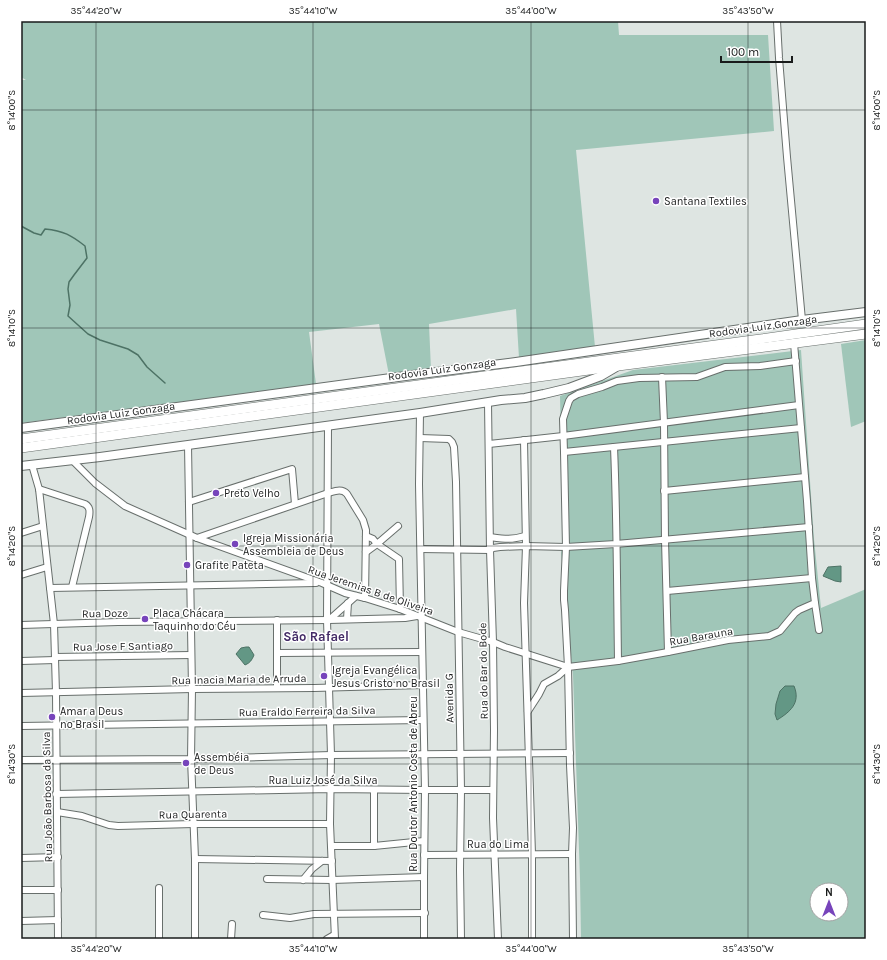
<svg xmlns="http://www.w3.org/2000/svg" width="887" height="960" viewBox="0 0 887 960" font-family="Karla,sans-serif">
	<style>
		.green { fill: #a0c6b8; fill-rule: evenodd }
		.water { fill: #639785; stroke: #4d7265 }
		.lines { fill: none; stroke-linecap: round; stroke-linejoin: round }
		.stream { stroke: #4d7265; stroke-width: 1.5 }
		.minor-casing { stroke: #686f6c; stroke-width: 8 }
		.major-casing { stroke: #686f6c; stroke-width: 10 }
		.highway-casing { stroke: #686f6c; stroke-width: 10 }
		.minor { stroke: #fff; stroke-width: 6 }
		.major { stroke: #fff; stroke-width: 8 }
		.highway { stroke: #fff; stroke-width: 9 }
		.ticks { fill: none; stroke: #191b1b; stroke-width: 1; stroke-opacity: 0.45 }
		.poi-dot { fill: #74b; stroke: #fff; stroke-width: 1.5 }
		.labels { text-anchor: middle; stroke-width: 3; stroke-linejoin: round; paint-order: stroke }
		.poi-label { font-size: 11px; fill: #191b1b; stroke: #fff; text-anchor: start }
		.street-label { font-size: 11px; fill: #191b1b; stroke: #fff }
		.quarter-label { font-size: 13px; font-weight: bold; fill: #432b66; stroke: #fff }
		.neatline { fill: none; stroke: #191b1b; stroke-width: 1.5 }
		.ticks-label { font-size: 10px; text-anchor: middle; fill: #191b1b }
	</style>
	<rect width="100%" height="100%" fill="#dee5e2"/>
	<g class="green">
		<path d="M 21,21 L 618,21 L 619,35 L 768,35 L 774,131 L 576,150 L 595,347 L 559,351 L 519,358 L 516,309 L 429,324 L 431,370 L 389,375 L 379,324 L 309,332 L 316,384 L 21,423 L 21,80 L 26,80 L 21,77 Z"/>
		<path d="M 866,340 L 866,421 L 851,427 L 841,344 Z"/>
		<path d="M 801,350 L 814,539 L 821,608 L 866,589 L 866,939 L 581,939 L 580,879 L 573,675 L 561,553 L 563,538 L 560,396 L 633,370 ZM 817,890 L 841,890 L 841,914 L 817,914 Z"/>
	</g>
	<g class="water">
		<path d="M 841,566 L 841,582 L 835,581 L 823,576 L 828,567 Z"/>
		<path d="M 246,647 L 249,647 L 254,655 C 252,660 250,663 245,665 L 236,654 L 241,648 Z"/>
		<path d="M 785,686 L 794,686 C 801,703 790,712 777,720 L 775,714 L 776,704 L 780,691 Z"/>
	</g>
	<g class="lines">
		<path class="stream" d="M 21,226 L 34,233 L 41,235 L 45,229 C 64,231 71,235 85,246 L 87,258 L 74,275 L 69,282 L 68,289 L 70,305 L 68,316 L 88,334 L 100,340 L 128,349 L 138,355 L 147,367 L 165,383"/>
		<g class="minor-casing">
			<g id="minor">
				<path d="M 777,21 L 779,58 L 787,157 L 802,320"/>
				<path d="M 662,377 L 664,423 L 665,540 L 668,652"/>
				<path d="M 488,403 L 490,550 L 493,642 L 494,730 L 493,818 L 498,939"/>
				<path d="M 420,413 L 419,484 L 425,790 L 424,877 L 424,939"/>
				<path d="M 328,426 L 327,620 L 331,755 L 330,824 L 335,939"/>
				<path d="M 420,438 L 449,439 L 452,442 L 454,447 L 456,482 L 457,540 L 461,790 L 460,870 L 461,939"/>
				<path d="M 524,440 L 526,546 L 524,603 L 532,854 L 532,939"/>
				<path d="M 489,444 L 563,436 L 799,405"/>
				<path d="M 188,445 L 192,689 L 191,759 L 195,859 L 195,939"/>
				<path d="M 614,447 C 617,518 617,590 618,661"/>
				<path d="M 564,452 L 801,428"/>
				<path d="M 72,460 L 95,483 L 125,506 L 197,538 L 322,583 L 345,593 L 365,598 L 400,609 L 458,632 L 493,642 L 505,647 L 568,667 L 618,661 L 668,652 L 728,640 L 769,636 L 780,631 L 795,613 L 799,610 L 815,603 L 812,578 L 807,501 L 794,343"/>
				<path d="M 32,465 L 39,489 L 54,624 L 56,693 L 58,939"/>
				<path d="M 39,489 L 85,504 C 90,507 90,511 89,517 L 72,587"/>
				<path d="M 664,491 L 805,477"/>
				<path d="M 189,502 L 292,469 L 295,504"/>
				<path d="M 21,533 L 43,526"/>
				<path d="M 366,536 L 373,539 L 377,544 L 398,526"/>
				<path d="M 490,537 C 505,539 511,540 525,536"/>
				<path d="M 197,538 L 328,493 C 335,491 342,488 347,494 L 363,520 L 366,530 L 365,598"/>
				<path d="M 421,549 L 490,550 L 493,548 L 500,547 L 526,546 L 566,547 L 616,544 L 809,527"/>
				<path d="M 366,552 L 377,544 L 399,559 L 400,609"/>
				<path d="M 21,575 L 47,567"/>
				<path d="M 50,588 L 316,583"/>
				<path d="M 667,591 L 812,578"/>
				<path d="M 815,603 L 819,630"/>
				<path d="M 347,619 L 348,603"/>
				<path d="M 329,620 L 356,596"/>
				<path d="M 21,625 L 118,622 L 329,620 L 405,618 L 417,616"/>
				<path d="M 277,653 L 422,652"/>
				<path d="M 55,657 L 191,655"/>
				<path d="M 21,661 L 55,660"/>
				<path d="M 277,688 L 277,620"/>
				<path d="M 21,693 L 192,689 L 314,688 L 423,685"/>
				<path d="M 528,711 L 539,694 L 544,684 L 558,676 L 568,667"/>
				<path d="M 21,726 L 423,720"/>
				<path d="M 21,760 L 191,759 L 331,755 L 570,753"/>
				<path d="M 56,794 L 331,789 L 425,790 L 493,790"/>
				<path d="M 57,812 L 82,816 L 109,825 L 118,826 L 193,824 L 330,824"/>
				<path d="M 331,846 L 374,846 L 424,841"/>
				<path d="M 374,846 L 374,790"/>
				<path d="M 424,855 L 572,854"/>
				<path d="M 21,858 L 58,857"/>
				<path d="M 195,859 L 332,861"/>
				<path d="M 267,879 L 332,880 L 424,877"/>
				<path d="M 303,880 L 312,869 L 322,861"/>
				<path d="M 159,888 L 159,939"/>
				<path d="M 21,890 L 58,890"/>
				<path d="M 263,915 L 290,918 L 314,914 L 425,913"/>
				<path d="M 21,921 L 58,920"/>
				<path d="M 231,939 L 232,924"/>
				<path d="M 327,939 L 334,935"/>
				<path d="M 573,939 L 572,854 L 573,828 L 570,765 L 568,667 L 565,610 L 564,600 L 564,591 L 566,547 L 564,452 L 563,419 L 569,401 L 571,398 L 578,394 L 602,387 L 617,381 L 639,378 L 697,377 L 725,367 L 760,366 L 796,361"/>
			</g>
		</g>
		<g class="major-casing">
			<g id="major">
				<path d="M 21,428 L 413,375 L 516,362 L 802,320 L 866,312"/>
				<path d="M 21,466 L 100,457 L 188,445 L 420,413 L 501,400 L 525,398 L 544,394 L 569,388 L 601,376 L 618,366"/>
			</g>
		</g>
		<g class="highway-casing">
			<g id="highway">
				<path d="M 21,439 L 484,376 L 753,340 L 866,324"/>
				<path d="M 21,448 L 618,366 L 866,334"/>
			</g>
		</g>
		<use href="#minor" class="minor"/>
		<use href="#major" class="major"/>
		<use href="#highway" class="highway"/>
	</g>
	<path class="ticks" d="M 96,21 L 96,939M 313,21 L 313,939M 531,21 L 531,939M 748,21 L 748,939M 21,110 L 866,110M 21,328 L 866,328M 21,546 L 866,546M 21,764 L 866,764"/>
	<g class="poi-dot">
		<circle cx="656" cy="201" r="4"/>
		<circle cx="216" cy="493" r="4"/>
		<circle cx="235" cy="544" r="4"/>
		<circle cx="187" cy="565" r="4"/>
		<circle cx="145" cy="619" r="4"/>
		<circle cx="324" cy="676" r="4"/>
		<circle cx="52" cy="717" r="4"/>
		<circle cx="186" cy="763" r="4"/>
	</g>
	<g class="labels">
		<g class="poi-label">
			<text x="664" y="205">Santana Textiles</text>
			<text x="224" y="497">Preto Velho</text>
			<text x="243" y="542">Igreja Missionária<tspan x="243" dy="13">Assembleia de Deus</tspan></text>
			<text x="195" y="569">Grafite Pateta</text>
			<text x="153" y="617">Placa Chácara<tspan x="153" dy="13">Taquinho do Céu</tspan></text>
			<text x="332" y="674">Igreja Evangélica<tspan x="332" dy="13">Jesus Cristo no Brasil</tspan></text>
			<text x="60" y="715">Amar a Deus<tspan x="60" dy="13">no Brasil</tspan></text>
			<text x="194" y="761">Assembéia<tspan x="194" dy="13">de Deus</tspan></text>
		</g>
		<g class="street-label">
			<text transform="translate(763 326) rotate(-8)" y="4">Rodovia Luiz Gonzaga</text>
			<text transform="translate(442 369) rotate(-8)" y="4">Rodovia Luiz Gonzaga</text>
			<text transform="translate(121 413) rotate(-8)" y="4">Rodovia Luiz Gonzaga</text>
			<text transform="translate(371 590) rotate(19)" y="4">Rua Jeremias B de Oliveira</text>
			<text transform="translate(105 613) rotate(-1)" y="4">Rua Doze</text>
			<text transform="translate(701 636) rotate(-10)" y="4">Rua Barauna</text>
			<text transform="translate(123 646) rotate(-1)" y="4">Rua Jose F Santiago</text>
			<text transform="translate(483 671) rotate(-91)" y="4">Rua do Bar do Bode</text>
			<text transform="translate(239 679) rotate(-1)" y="4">Rua Inacia Maria de Arruda</text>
			<text transform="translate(449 698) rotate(-91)" y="4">Avenida G</text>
			<text transform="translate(307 711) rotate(-1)" y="4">Rua Eraldo Ferreira da Silva</text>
			<text x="323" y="784">Rua Luiz José da Silva</text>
			<text transform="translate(413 784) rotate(-90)" y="4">Rua Doutor Antonio Costa de Abreu</text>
			<text transform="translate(47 797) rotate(-91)" y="4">Rua João Barbosa da Silva</text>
			<text transform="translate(193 814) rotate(-1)" y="4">Rua Quarenta</text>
			<text x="498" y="848">Rua do Lima</text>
		</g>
		<g class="quarter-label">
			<text x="316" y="641">São Rafael</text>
		</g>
	</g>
	<rect width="887" height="960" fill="none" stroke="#ffffff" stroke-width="44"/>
	<g transform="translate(829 902)"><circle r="19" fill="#ffffff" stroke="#a3a4a4"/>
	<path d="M0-3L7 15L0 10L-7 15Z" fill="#7744bb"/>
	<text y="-6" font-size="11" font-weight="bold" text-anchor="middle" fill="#191b1b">N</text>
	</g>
	<path d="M721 56v6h71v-6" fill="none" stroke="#191b1b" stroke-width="2"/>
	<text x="727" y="56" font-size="12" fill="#191b1b" stroke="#ffffff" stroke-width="3" paint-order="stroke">100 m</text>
	<rect x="22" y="22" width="843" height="916" class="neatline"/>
	<g class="ticks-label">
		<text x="96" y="14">35°44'20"W</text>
		<text x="313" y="14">35°44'10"W</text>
		<text x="531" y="14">35°44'00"W</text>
		<text x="748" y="14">35°43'50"W</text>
		<text transform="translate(11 110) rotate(-90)" y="4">8°14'00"S</text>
		<text transform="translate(876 110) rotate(-90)" y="4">8°14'00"S</text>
		<text transform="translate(11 328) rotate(-90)" y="4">8°14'10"S</text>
		<text transform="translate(876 328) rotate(-90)" y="4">8°14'10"S</text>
		<text transform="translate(11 546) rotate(-90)" y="4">8°14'20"S</text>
		<text transform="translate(876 546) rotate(-90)" y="4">8°14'20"S</text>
		<text transform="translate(11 764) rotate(-90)" y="4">8°14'30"S</text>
		<text transform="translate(876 764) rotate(-90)" y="4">8°14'30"S</text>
		<text x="96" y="952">35°44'20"W</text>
		<text x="313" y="952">35°44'10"W</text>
		<text x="531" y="952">35°44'00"W</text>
		<text x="748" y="952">35°43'50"W</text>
	</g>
</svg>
